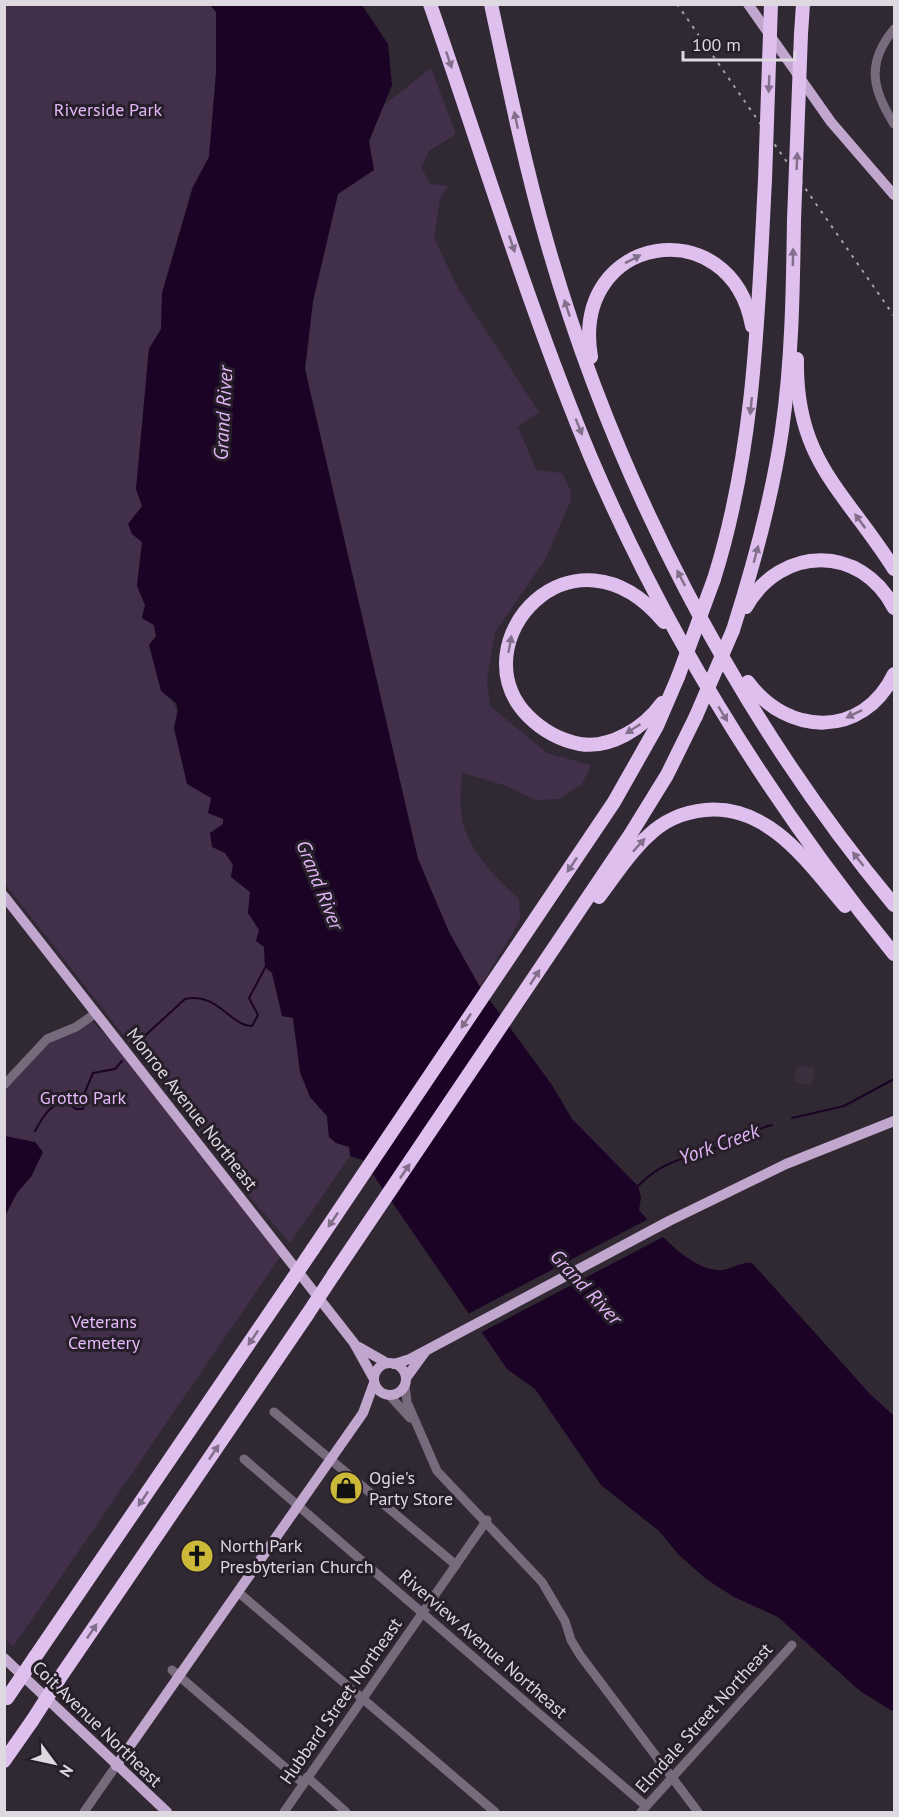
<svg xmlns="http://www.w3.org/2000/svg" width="899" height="1817" viewBox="0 0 899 1817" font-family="'PT Sans',sans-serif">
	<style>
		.built { fill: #3a2f3f }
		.green { fill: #42304b }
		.water { fill: #1b0325 }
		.pier { fill: #302833 }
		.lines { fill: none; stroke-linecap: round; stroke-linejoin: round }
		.stream { stroke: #1b0325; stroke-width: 2 }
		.minor { stroke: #766a7c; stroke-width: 9 }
		.major { stroke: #c1a7cd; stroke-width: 10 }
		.highway { stroke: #dfbfed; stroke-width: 14 }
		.rail { stroke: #a7a2aa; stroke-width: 2; stroke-dasharray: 3 6; stroke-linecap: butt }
		.highway-bridge { stroke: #dfbfed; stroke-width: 14 }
		.oneway { fill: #826f8b }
		.labels { text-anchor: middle; stroke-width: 6; stroke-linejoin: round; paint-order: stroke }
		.park-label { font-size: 18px; fill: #e5b8f9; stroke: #261f29 }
		.street-label { font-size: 18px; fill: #ded9e0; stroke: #261f29 }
		.poi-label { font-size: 18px; fill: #ded9e0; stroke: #261f29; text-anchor: start }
		.water-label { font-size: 20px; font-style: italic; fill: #e3b6f7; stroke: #261f29 }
	</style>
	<rect width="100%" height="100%" fill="#302833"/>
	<path class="built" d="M 797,1065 L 815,1068 L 811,1086 L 794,1082 Z"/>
	<g class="green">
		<path d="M 5,5 L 210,5 L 216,12 L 216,73 L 209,157 L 192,187 L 162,293 L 161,329 L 149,349 L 136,488 L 142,506 L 132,534 L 142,542 L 137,586 L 145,605 L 142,618 L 154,625 L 161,691 C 177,704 179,708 174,728 L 223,819 L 225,853 L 233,865 L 231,877 L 250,892 L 248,913 L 260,930 L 256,941 L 264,946 L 265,967 L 272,973 L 282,1016 L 293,1017 L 300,1072 L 310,1097 L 327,1116 L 329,1137 L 336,1143 L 349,1147 L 350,1156 L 290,1243 L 255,1203 L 5,884 Z"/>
		<path d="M 431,68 L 456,134 L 429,151 L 421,168 L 431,184 L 448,186 L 440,199 L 434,238 L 458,288 L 539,412 L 518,427 L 536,470 L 562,473 L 571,492 L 570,502 L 545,560 L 495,632 L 487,680 L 490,706 L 547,753 L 591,765 L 582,784 L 559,799 L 535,800 L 507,786 L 462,773 C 461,789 459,808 463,824 C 471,853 498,880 519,899 L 520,920 L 480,987 L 449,932 L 418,859 L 305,369 L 313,301 L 338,194 L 373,170 L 369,141 L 384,105 Z"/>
		<path d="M 92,1021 L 108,1038 L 112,1038 L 280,1257 L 13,1647 L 4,1638 L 4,1092 L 52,1040 L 76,1032 Z"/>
	</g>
	<g class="water">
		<path d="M 210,5 L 362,5 L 388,44 L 392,85 L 369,141 L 374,170 L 338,194 L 313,301 L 305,369 L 418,859 L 449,932 L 480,987 L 552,1085 L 572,1119 L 638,1186 L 641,1197 L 639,1210 C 658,1232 686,1266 716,1270 C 729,1272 740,1261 752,1263 L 870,1394 L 894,1416 L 894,1712 L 860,1691 L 778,1617 L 734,1597 L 706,1579 L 678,1554 L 659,1531 L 601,1485 L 535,1389 L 507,1369 L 363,1160 L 350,1156 L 349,1147 L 336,1143 L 329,1137 L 327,1116 L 310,1097 L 300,1072 L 293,1018 L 282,1016 L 272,973 L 265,967 L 264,947 L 256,941 L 259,930 L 248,913 L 250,892 L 231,877 L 233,865 L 225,853 L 212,847 L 210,833 L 223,824 L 223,819 L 208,813 L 211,798 L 187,784 L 174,728 L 178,710 L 176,703 L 161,691 L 149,645 L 156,636 L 154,625 L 142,618 L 145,605 L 137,586 L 142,542 L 132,534 L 128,524 L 142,506 L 136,489 L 149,349 L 161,329 L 162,293 L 193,187 L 209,157 L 216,73 L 216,12 Z"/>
		<path d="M 5,1136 L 35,1142 L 43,1152 L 31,1177 L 17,1193 L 5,1216 Z"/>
	</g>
	<path class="pier" d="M 650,1218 L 665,1236 L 480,1333 L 468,1314 Z"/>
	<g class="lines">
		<g class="stream">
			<path d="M 137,1043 L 185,999 C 218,992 230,1026 252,1026 L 258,1015 L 249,998 L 266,966"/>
			<path d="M 792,1118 L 844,1106 L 894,1079"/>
			<path d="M 35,1131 C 42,1118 51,1102 67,1102 L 76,1109 L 83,1109 L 85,1092 L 93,1073 L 115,1069 L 122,1061"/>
			<path d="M 638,1186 C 665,1158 690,1158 725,1145 C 741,1139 755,1129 772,1125"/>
		</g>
		<g class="minor">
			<path d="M 894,29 C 866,63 872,89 894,124"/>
			<path d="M 4,1085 L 47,1039 L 76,1027 L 96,1013"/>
			<path d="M 405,1385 L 407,1402 L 437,1471 L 542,1582 L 565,1621 L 571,1640 L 580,1655 L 698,1812"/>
			<path d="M 390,1396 L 410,1418"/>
			<path d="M 274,1412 L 456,1565"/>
			<path d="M 244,1459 L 646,1806"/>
			<path d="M 238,1592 L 495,1812"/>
			<path d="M 172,1670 L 303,1783"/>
			<path d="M 307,1777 L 346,1812"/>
			<path d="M 84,1812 L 116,1766"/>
			<path d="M 284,1812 L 487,1520"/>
			<path d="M 641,1812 L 792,1645"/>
		</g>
		<g class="major">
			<path d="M 748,4 L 831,122 L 894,195"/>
			<path d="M 4,896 L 354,1343 L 374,1379"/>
			<path d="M 359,1347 L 387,1363"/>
			<circle cx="390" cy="1379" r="16"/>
			<path d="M 394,1364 L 410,1359 L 669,1221 L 786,1164 L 894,1121"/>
			<path d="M 406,1378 L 425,1352"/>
			<path d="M 4,1658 L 167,1812"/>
			<path d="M 116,1766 L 363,1413 L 374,1383"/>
		</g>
		<g class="highway">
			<path d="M 430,4 C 483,156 529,310 591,458 C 668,638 771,803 894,954"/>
			<path d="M 491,4 C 508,83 524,162 546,239 C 613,477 736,715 894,905"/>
			<path d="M 801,34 L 803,4"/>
			<path d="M 591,357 C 570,233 731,209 752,326"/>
			<path d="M 797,359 C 795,461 845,491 894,569"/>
			<path d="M 714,579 C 755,449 758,314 765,180"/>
			<path d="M 746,607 C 781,545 861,544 894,608"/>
			<path d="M 733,630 C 754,564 772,499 782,430 C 792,361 793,290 794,220"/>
			<path d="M 748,682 C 787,736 863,739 894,674"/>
			<path d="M 662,703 C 644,728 610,749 580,744 C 559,740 543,731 528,716 C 457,643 573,513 664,622"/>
			<path d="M 599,897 C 615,876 629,853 648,836 C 663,821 684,812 705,810 C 769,804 808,863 845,906"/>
			<path d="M 313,1249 L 614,802 L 657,726 L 678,677"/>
			<path d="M 334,1274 L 630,835 L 667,775 L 696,716"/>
			<path d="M 35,1657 L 286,1289"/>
			<path d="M 59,1679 L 307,1315"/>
			<path d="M 4,1761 L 32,1721"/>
		</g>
		<path class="rail" d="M 677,4 L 894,316"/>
		<g class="highway-bridge">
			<path d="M 765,180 L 771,4"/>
			<path d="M 794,220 L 801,34"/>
			<path d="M 678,677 L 714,579"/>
			<path d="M 696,716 L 733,630"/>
			<path d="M 286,1289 L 313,1249"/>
			<path d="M 307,1315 L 334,1274"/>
			<path d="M 7,1698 L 35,1657"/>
			<path d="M 32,1721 L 59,1679"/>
		</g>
	</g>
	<defs><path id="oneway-solid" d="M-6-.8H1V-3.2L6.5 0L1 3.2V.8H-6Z" transform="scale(1.5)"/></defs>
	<g class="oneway">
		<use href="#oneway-solid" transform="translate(449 60) rotate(71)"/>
		<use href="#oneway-solid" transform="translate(769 84) rotate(92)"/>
		<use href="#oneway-solid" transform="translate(516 120) rotate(-102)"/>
		<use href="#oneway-solid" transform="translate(797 161) rotate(-88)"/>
		<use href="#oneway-solid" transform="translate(512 244) rotate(71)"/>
		<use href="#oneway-solid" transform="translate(793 257) rotate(-89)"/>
		<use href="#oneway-solid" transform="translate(633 259) rotate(-27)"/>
		<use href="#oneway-solid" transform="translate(567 308) rotate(-108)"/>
		<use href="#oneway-solid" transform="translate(751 406) rotate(96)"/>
		<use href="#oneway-solid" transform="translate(579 427) rotate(68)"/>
		<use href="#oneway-solid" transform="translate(860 521) rotate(-126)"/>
		<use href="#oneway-solid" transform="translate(756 554) rotate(-75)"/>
		<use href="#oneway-solid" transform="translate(681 578) rotate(-117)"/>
		<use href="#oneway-solid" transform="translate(510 644) rotate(-80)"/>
		<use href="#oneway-solid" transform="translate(723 714) rotate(59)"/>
		<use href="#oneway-solid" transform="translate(854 714) rotate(154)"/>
		<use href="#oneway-solid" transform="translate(633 729) rotate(147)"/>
		<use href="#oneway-solid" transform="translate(639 845) rotate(-48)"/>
		<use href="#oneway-solid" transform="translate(858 859) rotate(-128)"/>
		<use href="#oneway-solid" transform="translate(572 865) rotate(124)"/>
		<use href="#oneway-solid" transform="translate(535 977) rotate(-57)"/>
		<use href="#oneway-solid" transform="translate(466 1021) rotate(124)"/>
		<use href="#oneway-solid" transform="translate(405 1171) rotate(-56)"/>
		<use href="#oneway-solid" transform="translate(333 1220) rotate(124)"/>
		<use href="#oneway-solid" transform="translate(253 1338) rotate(124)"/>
		<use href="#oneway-solid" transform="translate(214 1452) rotate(-56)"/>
		<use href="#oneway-solid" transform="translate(143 1499) rotate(124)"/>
		<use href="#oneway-solid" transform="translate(92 1631) rotate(-56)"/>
	</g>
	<defs>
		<g id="shop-disc" transform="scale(1.725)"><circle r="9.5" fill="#ccb939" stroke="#261f29"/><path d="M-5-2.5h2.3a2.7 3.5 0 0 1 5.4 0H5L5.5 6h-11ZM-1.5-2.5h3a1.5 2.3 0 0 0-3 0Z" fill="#111"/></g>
		<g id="church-disc" transform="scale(1.725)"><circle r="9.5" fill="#ccb939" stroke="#261f29"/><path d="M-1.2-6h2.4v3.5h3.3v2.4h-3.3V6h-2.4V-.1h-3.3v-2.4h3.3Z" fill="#111"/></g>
	</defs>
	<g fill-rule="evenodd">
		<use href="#shop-disc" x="346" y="1488"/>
		<use href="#church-disc" x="197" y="1556"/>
	</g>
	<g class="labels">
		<g class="park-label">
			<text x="108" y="116">Riverside Park</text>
			<text x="83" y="1104">Grotto Park</text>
			<text x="104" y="1328">Veterans<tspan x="104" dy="21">Cemetery</tspan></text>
		</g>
		<g class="street-label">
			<text transform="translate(192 1109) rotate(52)" y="6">Monroe Avenue Northeast</text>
			<text transform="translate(483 1644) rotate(41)" y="6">Riverview Avenue Northeast</text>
			<text transform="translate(341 1701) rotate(-55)" y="6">Hubbard Street Northeast</text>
			<text transform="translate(704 1718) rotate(-48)" y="6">Elmdale Street Northeast</text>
			<text transform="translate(97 1724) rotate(44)" y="6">Coit Avenue Northeast</text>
		</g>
		<g class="poi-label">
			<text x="369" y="1484">Ogie's<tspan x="369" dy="21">Party Store</tspan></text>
			<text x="220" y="1552">North Park<tspan x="220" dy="21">Presbyterian Church</tspan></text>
		</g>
		<g class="water-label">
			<text transform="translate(223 413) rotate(-87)" y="7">Grand River</text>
			<text transform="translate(320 885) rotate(68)" y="7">Grand River</text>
			<text transform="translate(719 1144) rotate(-20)" y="7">York Creek</text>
			<text transform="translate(586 1287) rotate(47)" y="7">Grand River</text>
		</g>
	</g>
	<rect width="899" height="1817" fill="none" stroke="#ded9e0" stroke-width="12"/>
	<g transform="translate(54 1763) rotate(123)" stroke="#261f29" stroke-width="4.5" paint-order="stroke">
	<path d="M0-4.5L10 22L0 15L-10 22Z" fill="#ded9e0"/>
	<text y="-9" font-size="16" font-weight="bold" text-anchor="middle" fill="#ded9e0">N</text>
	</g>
	<path d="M683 51v9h112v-9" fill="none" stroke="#ded9e0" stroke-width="3"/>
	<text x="692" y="51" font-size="18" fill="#ded9e0" stroke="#261f29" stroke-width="4.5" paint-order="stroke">100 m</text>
</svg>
